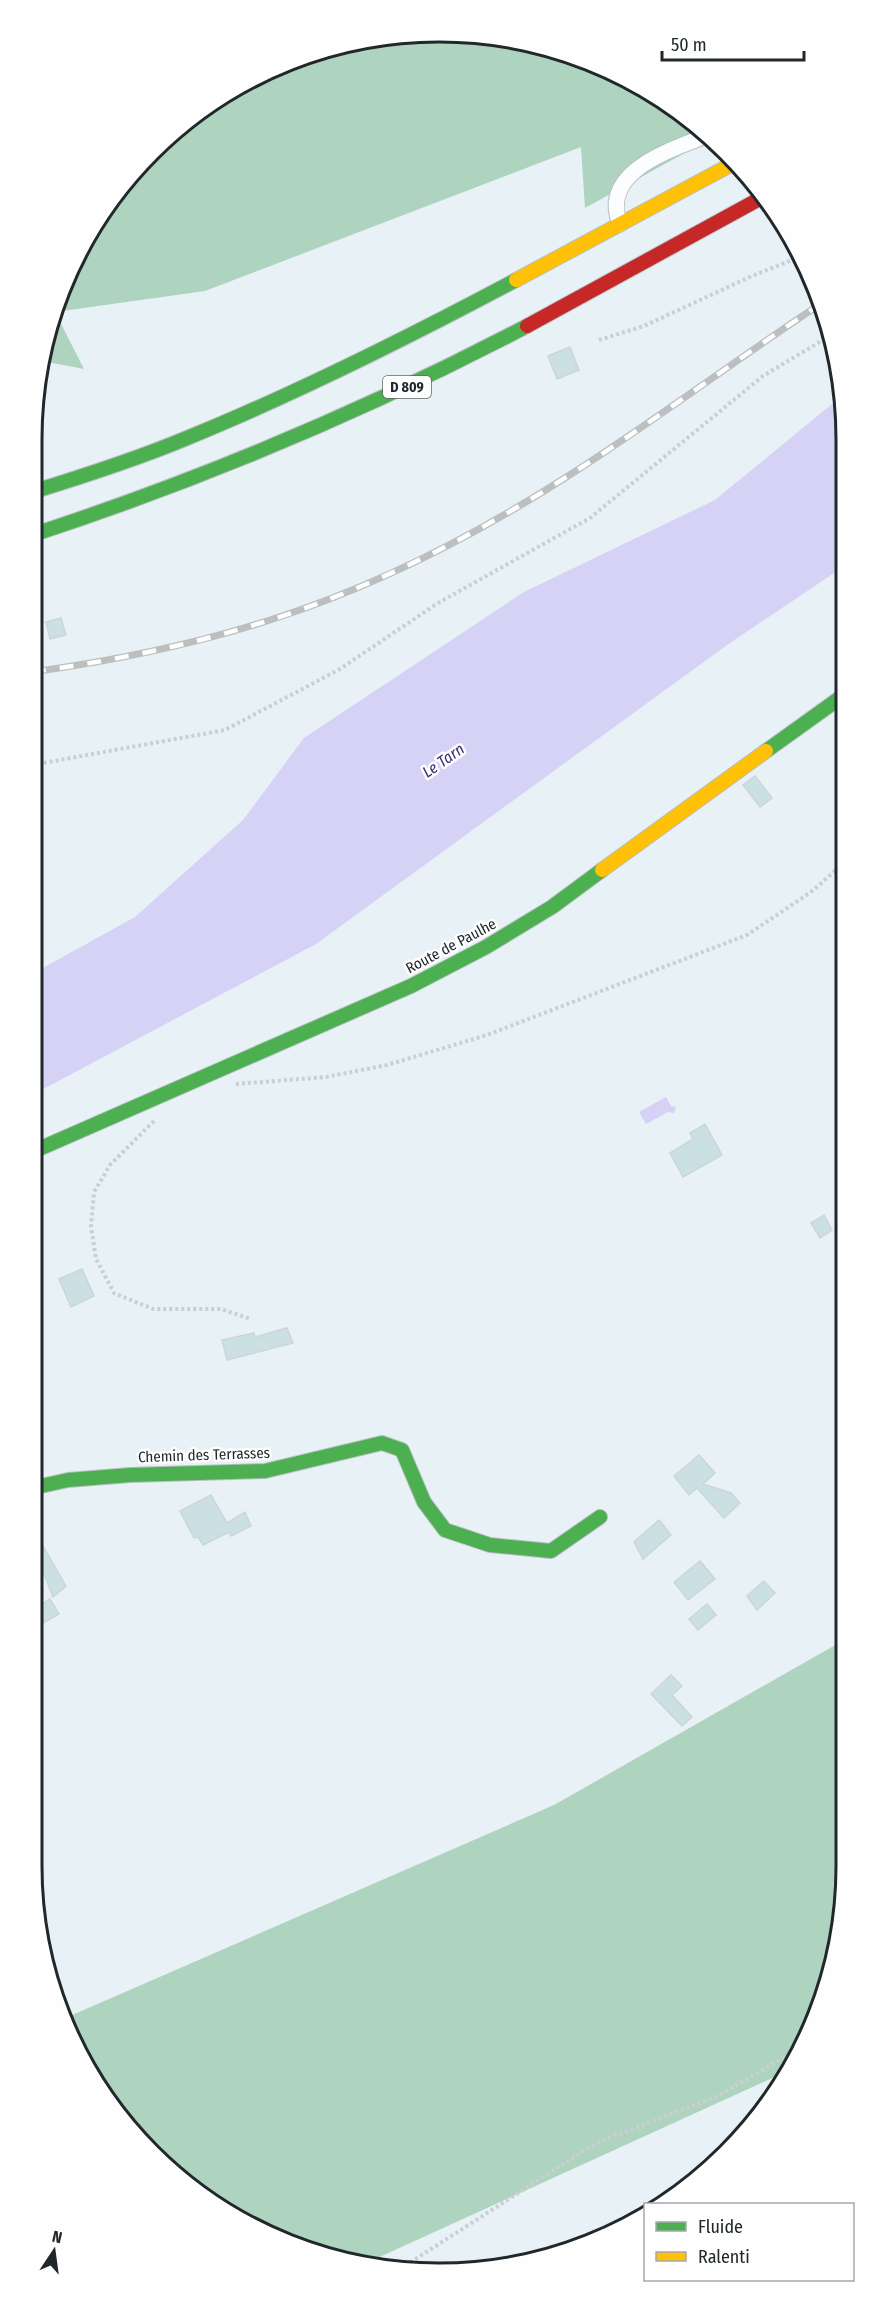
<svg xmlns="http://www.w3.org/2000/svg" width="878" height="2305" viewBox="0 0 878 2305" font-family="'Fira Sans Condensed',sans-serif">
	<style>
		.forest { fill: #aed4c0 }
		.water { fill: #d5d2f6 }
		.building { fill: #cbe0e2; stroke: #cdd5d7; stroke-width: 1.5 }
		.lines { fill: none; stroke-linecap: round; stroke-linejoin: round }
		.street-casing { stroke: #b7bfc2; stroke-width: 17 }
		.fast-casing { stroke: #b7bfc2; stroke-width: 16 }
		.slow-casing { stroke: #b7bfc2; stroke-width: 16 }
		.jam-casing { stroke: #b7bfc2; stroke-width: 16 }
		.path { stroke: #cbcfd0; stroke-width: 4; stroke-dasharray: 3 3; stroke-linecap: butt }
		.street { stroke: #fbfdfe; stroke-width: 15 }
		.fast { stroke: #4caf50; stroke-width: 14 }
		.slow { stroke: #ffc107; stroke-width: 14 }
		.jam { stroke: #c62828; stroke-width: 14 }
		.rail-casing { stroke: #bcbebf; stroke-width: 7 }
		.rail { stroke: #fefefe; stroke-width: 4.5; stroke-dasharray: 14; stroke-linecap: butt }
		.labels { text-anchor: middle; stroke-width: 5; stroke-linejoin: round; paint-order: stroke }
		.shield { fill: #fefefe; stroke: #63686a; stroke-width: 1.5 }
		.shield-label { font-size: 14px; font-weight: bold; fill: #21282b }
		.street-label { font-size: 15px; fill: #21282b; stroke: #fefefe }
		.water-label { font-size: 16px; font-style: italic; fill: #412d73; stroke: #fefefe }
		.rim { fill: none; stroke: #21282b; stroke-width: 3 }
	</style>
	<rect width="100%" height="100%" fill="#e7f1f6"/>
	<g class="forest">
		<path d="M 466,32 L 545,45 L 665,100 L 710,139 L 585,208 L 581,147 L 205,291 L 55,312 L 84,369 L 42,361 L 45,333 L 74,258 L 116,191 L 171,132 L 236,86 L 308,53 L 386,35 Z"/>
		<path d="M 846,1639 L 846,1866 L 833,1972 L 804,2047 L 790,2070 L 362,2265 L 308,2252 L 236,2219 L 132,2134 L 86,2069 L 63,2019 L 554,1805 Z"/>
	</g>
	<g class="water">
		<path d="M 843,395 L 843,567 L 727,645 L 316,944 L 32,1095 L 32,974 L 135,917 L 243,820 L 304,738 L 524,592 L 715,500 Z"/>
		<path d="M 666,1097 L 671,1106 L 676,1107 L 674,1113 L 668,1112 L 646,1124 L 639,1112 Z"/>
	</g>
	<g class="building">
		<path d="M 570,347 L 579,370 L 557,379 L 548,356 Z"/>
		<path d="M 61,618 L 66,635 L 50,639 L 46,622 Z"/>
		<path d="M 755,776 L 772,798 L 760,807 L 743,785 Z"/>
		<path d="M 705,1124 L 722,1155 L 683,1177 L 670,1153 L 693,1139 L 690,1133 Z"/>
		<path d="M 824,1215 L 832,1230 L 820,1238 L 811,1223 Z"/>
		<path d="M 82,1269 L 94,1296 L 71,1307 L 59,1279 Z"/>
		<path d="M 287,1328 L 293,1343 L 227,1360 L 222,1340 L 254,1333 L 255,1337 Z"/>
		<path d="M 699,1455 L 715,1473 L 703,1484 L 731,1493 L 740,1503 L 724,1518 L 697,1488 L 689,1495 L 674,1476 Z"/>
		<path d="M 211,1495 L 227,1523 L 245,1512 L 251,1526 L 231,1536 L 229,1532 L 203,1545 L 198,1537 L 194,1538 L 180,1511 Z"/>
		<path d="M 659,1520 L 671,1535 L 643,1559 L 634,1542 Z"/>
		<path d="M 32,1527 L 66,1586 L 53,1597 L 42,1569 L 32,1575 Z"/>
		<path d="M 700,1561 L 715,1579 L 688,1600 L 674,1582 Z"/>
		<path d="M 764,1581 L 775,1593 L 757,1610 L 747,1596 Z"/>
		<path d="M 50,1599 L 59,1614 L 36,1627 L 32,1618 L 32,1610 Z"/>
		<path d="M 707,1604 L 716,1615 L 698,1630 L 689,1619 Z"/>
		<path d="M 671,1675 L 682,1686 L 672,1695 L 692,1717 L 682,1726 L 651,1694 Z"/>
	</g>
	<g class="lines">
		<g class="street-casing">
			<path id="street" d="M 620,224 C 599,172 670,150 706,136"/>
		</g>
		<g class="fast-casing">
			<g id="fast">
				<path d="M 32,492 C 84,476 137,459 187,438 C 300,392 409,337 516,280"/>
				<path d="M 32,535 C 203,479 367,410 527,326"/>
				<path d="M 766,751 L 844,695"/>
				<path d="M 32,1152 L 411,986 L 486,947 L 552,907 L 602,870"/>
				<path d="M 32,1488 L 68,1480 L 130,1475 L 265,1471 L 382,1443 L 402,1450 L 424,1502 L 445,1530 L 490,1545 L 551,1551 L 600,1517"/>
			</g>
		</g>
		<g class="slow-casing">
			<g id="slow">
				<path d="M 516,280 L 736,162"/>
				<path d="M 602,870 L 766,751"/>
			</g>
		</g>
		<g class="jam-casing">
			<path id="jam" d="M 527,326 L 763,197"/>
		</g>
		<g class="path">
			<path d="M 599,340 L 644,326 L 752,276 L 802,256"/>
			<path d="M 32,765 L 225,730 L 340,669 L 438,603 L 590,518 L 763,376 L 828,337"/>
			<path d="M 236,1084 L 326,1077 L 387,1065 L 487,1035 L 747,935 L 811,892 L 844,863"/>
			<path d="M 154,1121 L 110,1165 L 94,1192 L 91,1226 L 96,1259 L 114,1293 L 153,1309 L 221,1309 L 251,1319"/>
			<path d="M 400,2269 L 596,2143 L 718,2096 L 805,2045"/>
		</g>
		<use href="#street" class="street"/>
		<use href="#fast" class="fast"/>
		<use href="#slow" class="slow"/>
		<use href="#jam" class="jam"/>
		<g class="rail-casing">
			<path id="rail" d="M 32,672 C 112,661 192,645 270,620 C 374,587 476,535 568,476 C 653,422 734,361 819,305"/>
		</g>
		<use href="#rail" class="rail"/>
	</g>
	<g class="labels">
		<rect class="shield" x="383" y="376" width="48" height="22" rx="4.5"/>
		<g class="shield-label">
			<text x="407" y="392">D 809</text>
		</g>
		<g class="street-label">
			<text transform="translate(451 946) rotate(-28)" y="5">Route de Paulhe</text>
			<text transform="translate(204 1455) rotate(-2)" y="5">Chemin des Terrasses</text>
		</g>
		<g class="water-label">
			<text transform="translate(443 760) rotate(-35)" y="6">Le Tarn</text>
		</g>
	</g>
	<path d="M0 0H878V2305H0ZM439 42H439A397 397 0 0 1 836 439V1866A397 397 0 0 1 439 2263H439A397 397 0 0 1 42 1866V439A397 397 0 0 1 439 42Z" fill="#fefefe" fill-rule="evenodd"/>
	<path class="rim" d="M439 42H439A397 397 0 0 1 836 439V1866A397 397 0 0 1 439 2263H439A397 397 0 0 1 42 1866V439A397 397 0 0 1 439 42Z"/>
	<rect x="644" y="2203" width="210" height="78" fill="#fefefe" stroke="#a6a8aa" stroke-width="1.5"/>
	<rect x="656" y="2222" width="30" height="9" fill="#4caf50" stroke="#a6a8aa" stroke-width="1.5"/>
	<text x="698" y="2233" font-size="18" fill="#21282b">Fluide</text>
	<rect x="656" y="2252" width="30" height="9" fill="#ffc107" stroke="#a6a8aa" stroke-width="1.5"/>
	<text x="698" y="2263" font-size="18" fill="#21282b">Ralenti</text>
	<g transform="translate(54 2251) rotate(13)" stroke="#fefefe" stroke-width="4.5" paint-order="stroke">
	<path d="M0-4.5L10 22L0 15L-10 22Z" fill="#21282b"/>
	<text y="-9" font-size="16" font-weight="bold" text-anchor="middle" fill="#21282b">N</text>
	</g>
	<path d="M662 51v9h142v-9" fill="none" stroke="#21282b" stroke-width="3"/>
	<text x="671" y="51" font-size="18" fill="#21282b" stroke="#fefefe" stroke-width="4.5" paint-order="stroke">50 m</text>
</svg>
